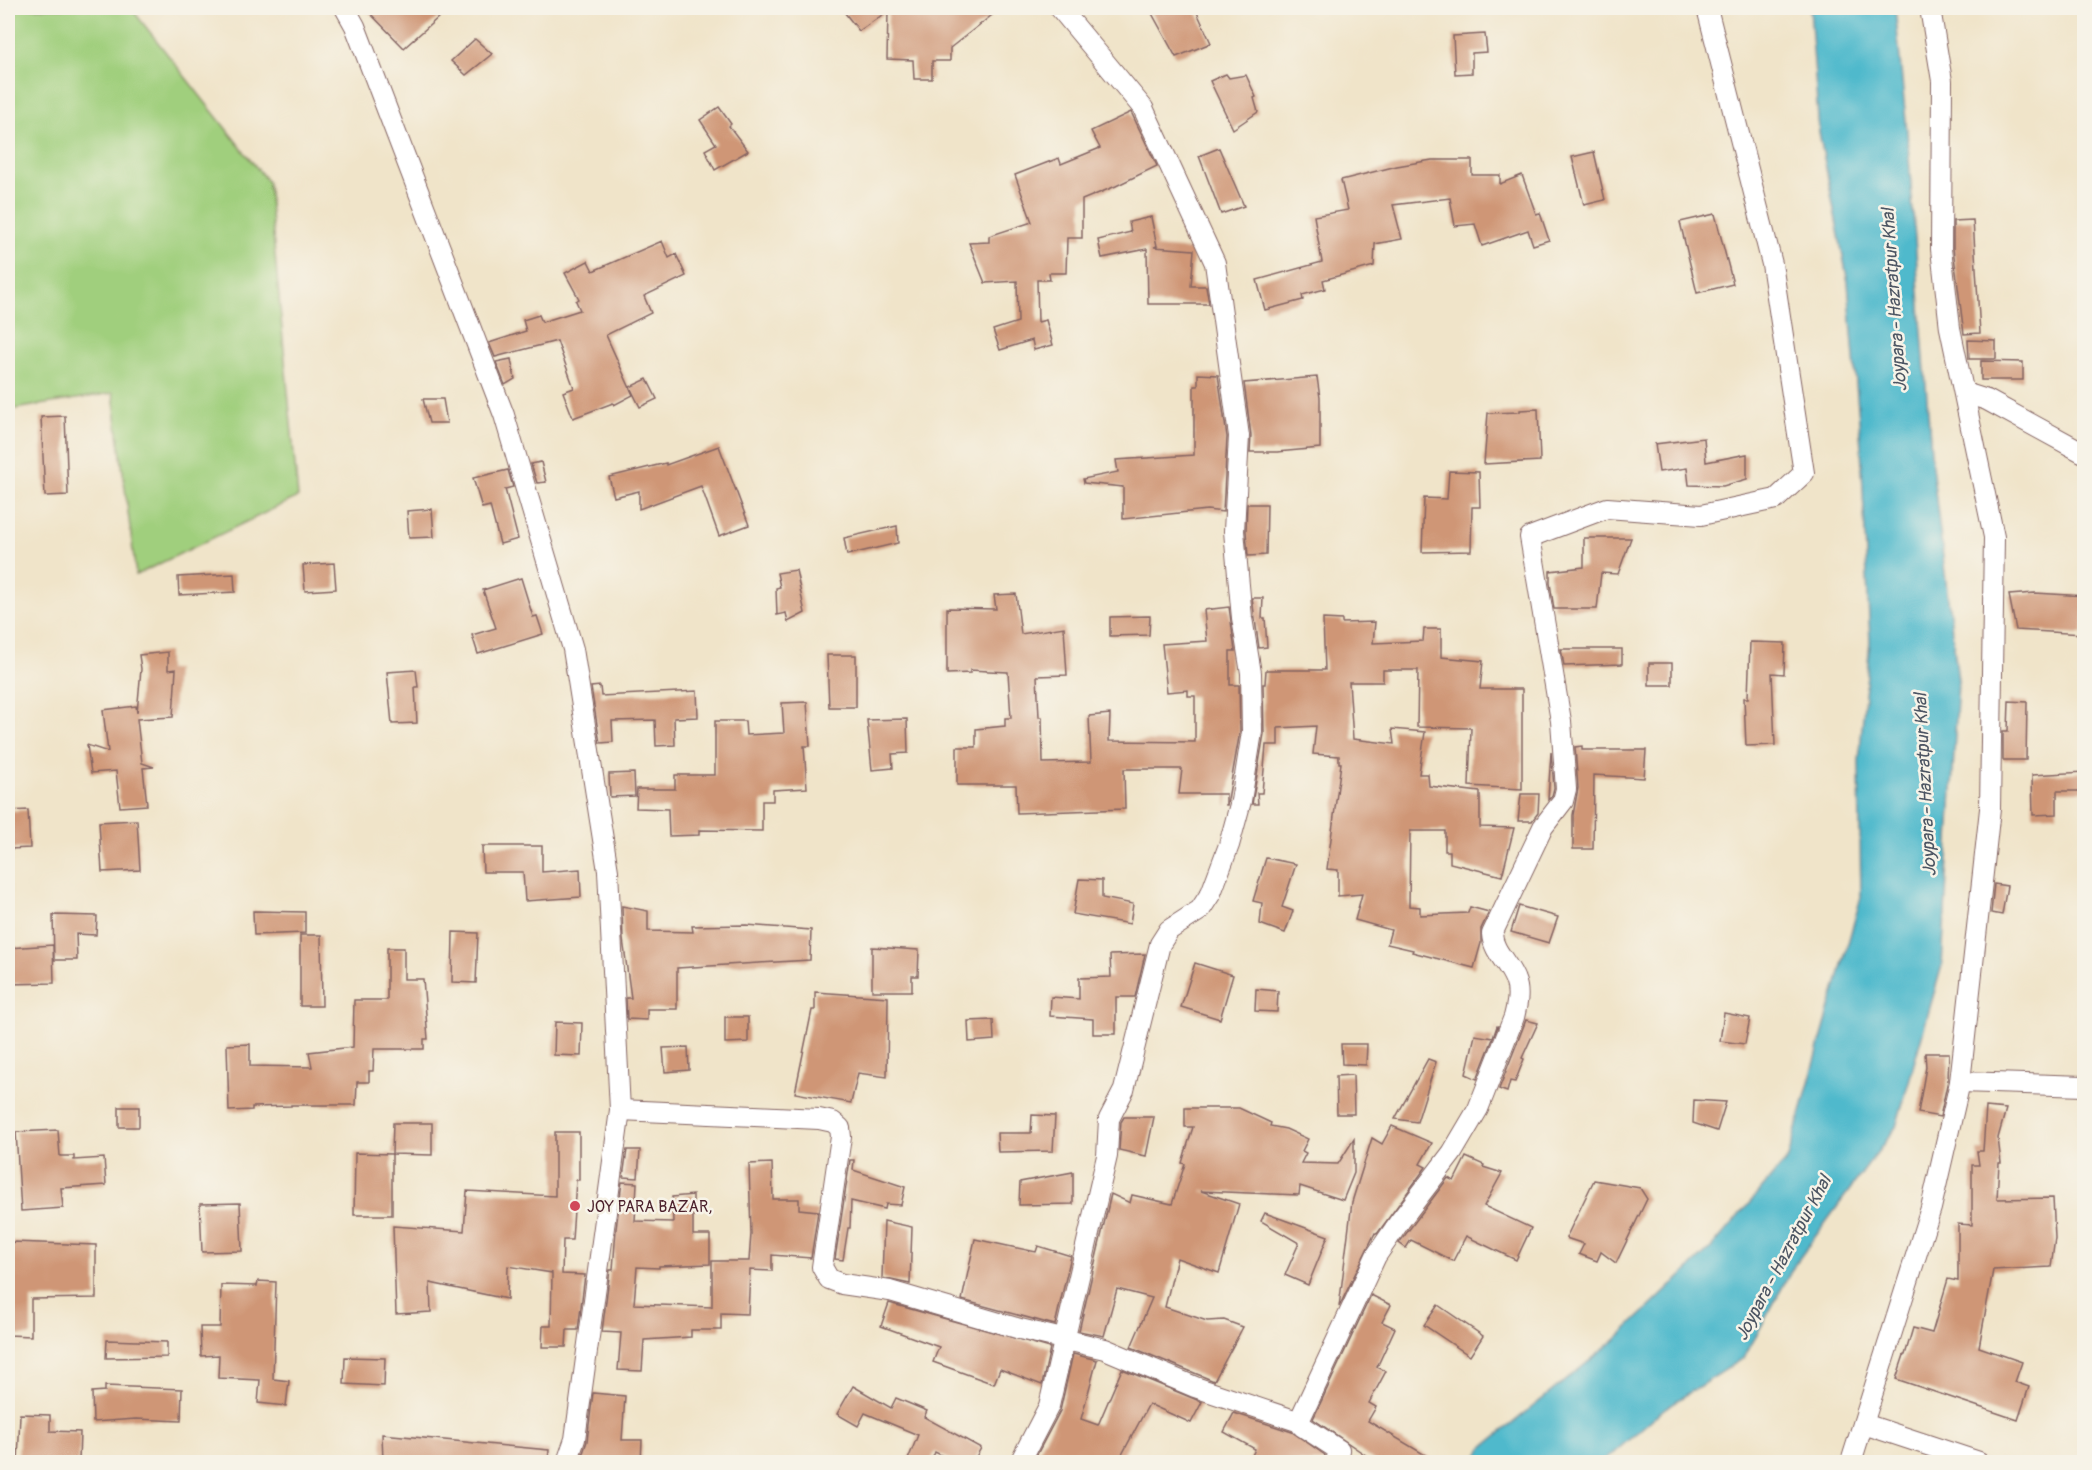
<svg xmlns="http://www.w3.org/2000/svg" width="2092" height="1470" viewBox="0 0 2092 1470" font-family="Pangolin,sans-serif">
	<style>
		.green { fill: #a0cf7d; stroke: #757754; stroke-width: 1.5 }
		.water { fill: #4fb9cc; stroke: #4c6c7c; stroke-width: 1.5 }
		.building { fill: #cf9676 }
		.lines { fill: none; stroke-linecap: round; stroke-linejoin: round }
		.minor-casing { stroke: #846462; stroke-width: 22 }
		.minor { stroke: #fff; stroke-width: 20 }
		.poi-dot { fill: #d1495b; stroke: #f7f3e8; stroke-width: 2 }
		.labels { text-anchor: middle; stroke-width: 5; stroke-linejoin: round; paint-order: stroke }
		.poi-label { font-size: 16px; fill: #4a1f2b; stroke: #f7f3e8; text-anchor: start }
		.water-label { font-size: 18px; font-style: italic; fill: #4c5563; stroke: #f7f3e8 }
	</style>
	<rect width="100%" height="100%" fill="#f7f3e8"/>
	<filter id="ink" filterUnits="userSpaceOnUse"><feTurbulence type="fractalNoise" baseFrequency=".0167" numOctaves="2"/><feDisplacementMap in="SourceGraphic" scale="12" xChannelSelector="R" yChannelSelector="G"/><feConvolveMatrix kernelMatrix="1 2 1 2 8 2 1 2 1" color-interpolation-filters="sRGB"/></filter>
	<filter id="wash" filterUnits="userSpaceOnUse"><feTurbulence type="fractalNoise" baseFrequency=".008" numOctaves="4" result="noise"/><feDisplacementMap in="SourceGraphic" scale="24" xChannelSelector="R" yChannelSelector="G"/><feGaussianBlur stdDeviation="1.35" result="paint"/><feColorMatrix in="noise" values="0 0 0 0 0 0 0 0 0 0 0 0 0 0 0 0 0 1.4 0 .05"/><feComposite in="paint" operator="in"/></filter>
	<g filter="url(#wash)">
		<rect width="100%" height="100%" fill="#f0e4c9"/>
		<path class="green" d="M 8,8 L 131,8 L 268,182 L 298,497 L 136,575 L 113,393 L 8,410 Z"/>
		<path class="water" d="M 1810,8 L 1895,8 L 1907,132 L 1932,466 L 1958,681 L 1942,965 L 1896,1127 L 1795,1264 L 1744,1358 L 1665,1408 L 1603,1462 L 1475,1462 L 1482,1448 L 1615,1340 L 1712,1247 L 1788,1158 L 1861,897 L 1859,761 L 1870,641 L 1861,446 L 1848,282 L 1819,132 Z"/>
		<g id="blocks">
			<g class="building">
				<path d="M 365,8 L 449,8 L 404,48 Z"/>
				<path d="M 841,8 L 1001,8 L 950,48 L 950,61 L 932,61 L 932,79 L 914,79 L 913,60 L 887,59 L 888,11 L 859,31 Z"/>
				<path d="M 1149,8 L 1195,8 L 1211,43 L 1176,57 Z"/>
				<path d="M 1485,34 L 1487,52 L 1472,53 L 1472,73 L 1455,74 L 1453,36 Z"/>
				<path d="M 475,39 L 492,54 L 466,75 L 451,61 Z"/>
				<path d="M 1226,74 L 1229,78 L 1246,75 L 1256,97 L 1254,98 L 1258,112 L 1233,129 L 1210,81 Z"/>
				<path d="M 719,107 L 731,124 L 729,126 L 748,151 L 715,170 L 705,150 L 716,144 L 700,120 Z"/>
				<path d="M 1131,112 L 1157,166 L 1116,186 L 1082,200 L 1082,238 L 1067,238 L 1066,273 L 1049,273 L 1050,280 L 1037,280 L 1038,322 L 1046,320 L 1053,345 L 1034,350 L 1032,340 L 1000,350 L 993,330 L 1018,322 L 1017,281 L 985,283 L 969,243 L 989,242 L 989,236 L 1032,222 L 1015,175 L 1059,158 L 1061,164 L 1100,148 L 1091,131 Z"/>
				<path d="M 1219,148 L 1244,206 L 1221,214 L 1199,156 Z"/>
				<path d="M 1594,152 L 1605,200 L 1584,205 L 1572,157 Z"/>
				<path d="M 1432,160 L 1472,160 L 1472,175 L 1500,175 L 1500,184 L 1522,175 L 1536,214 L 1540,213 L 1549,240 L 1533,245 L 1528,230 L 1482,246 L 1475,224 L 1455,226 L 1450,198 L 1393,205 L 1402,239 L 1375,244 L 1374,266 L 1323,280 L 1325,289 L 1302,295 L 1303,300 L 1265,310 L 1257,280 L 1322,262 L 1314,216 L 1348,210 L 1341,180 L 1397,166 Z"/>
				<path d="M 1715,214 L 1733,284 L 1697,293 L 1680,222 Z"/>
				<path d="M 1151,217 L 1157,246 L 1154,247 L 1194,250 L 1191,286 L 1206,286 L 1209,304 L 1148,304 L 1147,249 L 1102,258 L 1098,240 L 1131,232 L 1129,222 Z"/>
				<path d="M 1973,220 L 1980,333 L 1964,334 L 1953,248 L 1953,221 Z"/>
				<path d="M 662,241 L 669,258 L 676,254 L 686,276 L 644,296 L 651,313 L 606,335 L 633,395 L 614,405 L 613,403 L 573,418 L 563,392 L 574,388 L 557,341 L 495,357 L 489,343 L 526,331 L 523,320 L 539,315 L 542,322 L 580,310 L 576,301 L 579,299 L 565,273 L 588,261 L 593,271 Z"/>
				<path d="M 1968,340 L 1996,341 L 1996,359 L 1969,359 Z"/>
				<path d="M 511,359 L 515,379 L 505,385 L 496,362 Z"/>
				<path d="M 1981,361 L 2023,362 L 2023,380 L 1981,380 Z"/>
				<path d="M 1198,374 L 1218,375 L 1227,437 L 1223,512 L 1207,510 L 1123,519 L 1123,487 L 1084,483 L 1083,479 L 1118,472 L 1116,460 L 1194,455 L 1194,386 L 1198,386 Z"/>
				<path d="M 1317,377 L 1320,398 L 1320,448 L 1277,452 L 1250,452 L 1251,435 L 1244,383 Z"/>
				<path d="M 647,379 L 657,399 L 640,407 L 630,387 Z"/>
				<path d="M 423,399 L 443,399 L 447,423 L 429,423 Z"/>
				<path d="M 1538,409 L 1540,461 L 1484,464 L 1488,413 L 1520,412 L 1520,410 Z"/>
				<path d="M 65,416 L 68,495 L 45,496 L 41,417 Z"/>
				<path d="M 1704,438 L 1706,462 L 1747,454 L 1747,479 L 1723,486 L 1689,485 L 1687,468 L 1659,472 L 1655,444 Z"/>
				<path d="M 719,446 L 749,525 L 719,536 L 701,486 L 639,509 L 639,491 L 614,497 L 609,477 L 666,463 L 666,465 Z"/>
				<path d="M 541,462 L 546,482 L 537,483 L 531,464 Z"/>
				<path d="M 508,470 L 513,487 L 505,489 L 518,539 L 500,544 L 490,506 L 482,508 L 473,478 Z"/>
				<path d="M 1449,471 L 1479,472 L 1480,507 L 1472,507 L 1471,551 L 1422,552 L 1424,498 L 1447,499 Z"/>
				<path d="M 1247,504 L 1267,504 L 1266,555 L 1248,556 L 1246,531 Z"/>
				<path d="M 432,509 L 434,537 L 409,538 L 407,511 Z"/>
				<path d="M 897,526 L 898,543 L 847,555 L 844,538 Z"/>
				<path d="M 1584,538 L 1631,538 L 1618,574 L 1601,573 L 1597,609 L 1554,609 L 1550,583 L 1550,571 L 1584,567 Z"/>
				<path d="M 334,563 L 336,589 L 305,591 L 303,565 Z"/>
				<path d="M 796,570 L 805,613 L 788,622 L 786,613 L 777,615 L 776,588 L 780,587 L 777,573 Z"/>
				<path d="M 234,574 L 235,592 L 179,595 L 178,577 Z"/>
				<path d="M 521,578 L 533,617 L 537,616 L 543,634 L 478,654 L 472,635 L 496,628 L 483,590 Z"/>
				<path d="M 2035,593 L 2085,596 L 2083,634 L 2016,630 L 2009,595 Z"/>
				<path d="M 1016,594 L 1021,634 L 1064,627 L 1067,675 L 1037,676 L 1039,717 L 1042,717 L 1043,763 L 1091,762 L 1089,716 L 1110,714 L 1109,741 L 1195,742 L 1195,696 L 1188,696 L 1188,690 L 1167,692 L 1162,644 L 1207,641 L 1204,610 L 1229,607 L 1235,651 L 1230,651 L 1230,685 L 1239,685 L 1240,731 L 1227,805 L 1226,805 L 1226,794 L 1179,794 L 1182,769 L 1124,769 L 1125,809 L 1017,813 L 1016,785 L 957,785 L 957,747 L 976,747 L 976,729 L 1005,726 L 1005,718 L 1011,718 L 1008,672 L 970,670 L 970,673 L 947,674 L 947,608 L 996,609 L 994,595 Z"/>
				<path d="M 1252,598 L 1263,598 L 1262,618 L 1265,618 L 1267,647 L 1259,648 Z"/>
				<path d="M 1150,616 L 1149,635 L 1110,636 L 1110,617 Z"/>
				<path d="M 1323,619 L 1342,620 L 1342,623 L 1375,622 L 1373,643 L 1423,641 L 1424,629 L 1441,629 L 1441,657 L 1483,661 L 1480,689 L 1522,689 L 1522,789 L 1469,786 L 1471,728 L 1417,727 L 1418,670 L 1383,670 L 1383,682 L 1349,682 L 1353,739 L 1394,744 L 1392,729 L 1425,732 L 1419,774 L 1428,774 L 1429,786 L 1480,792 L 1480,827 L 1514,828 L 1502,876 L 1450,863 L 1450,851 L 1445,851 L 1445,831 L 1410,831 L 1409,906 L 1420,907 L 1420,915 L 1468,913 L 1470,907 L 1489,912 L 1481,929 L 1481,943 L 1474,968 L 1412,952 L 1413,950 L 1387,944 L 1391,930 L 1355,920 L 1362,894 L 1338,896 L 1338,870 L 1327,869 L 1341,763 L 1339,763 L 1339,756 L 1313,754 L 1316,726 L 1278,728 L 1278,745 L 1266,745 L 1262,793 L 1257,793 L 1258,804 L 1252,804 L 1264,734 L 1263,684 L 1265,684 L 1266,670 L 1325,670 Z"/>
				<path d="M 1750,642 L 1785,643 L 1784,674 L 1772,673 L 1775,745 L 1746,746 L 1744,698 L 1748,698 Z"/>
				<path d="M 1561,649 L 1622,649 L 1622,664 L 1564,666 Z"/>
				<path d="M 168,652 L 168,670 L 176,669 L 173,717 L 137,719 L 142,763 L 154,767 L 143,768 L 147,805 L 120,807 L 116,771 L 91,773 L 87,745 L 108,752 L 103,710 L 136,706 L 137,713 L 141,669 L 139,655 Z"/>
				<path d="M 827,655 L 856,655 L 856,707 L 829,707 Z"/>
				<rect x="1649" y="663" width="23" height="22"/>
				<path d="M 416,670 L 418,687 L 415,687 L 417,723 L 392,724 L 387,672 Z"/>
				<path d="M 600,686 L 601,696 L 697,691 L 698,717 L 674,718 L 675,745 L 656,746 L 655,720 L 612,721 L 613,742 L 600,743 L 591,687 Z"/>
				<path d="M 2009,701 L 2027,702 L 2026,760 L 2003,760 L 2003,731 L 2008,731 Z"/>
				<path d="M 807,702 L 810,746 L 804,746 L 807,788 L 773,790 L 773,801 L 762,801 L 762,831 L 699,830 L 699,835 L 669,836 L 668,809 L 636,808 L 637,789 L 675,789 L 675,775 L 715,775 L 715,721 L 745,721 L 746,735 L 784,733 L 782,703 Z"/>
				<path d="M 907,719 L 908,753 L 892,754 L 893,768 L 872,770 L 867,720 Z"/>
				<path d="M 1582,746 L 1582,750 L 1646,750 L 1644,778 L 1594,775 L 1593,849 L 1573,849 L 1573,815 L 1578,788 L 1575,747 Z"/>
				<path d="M 1551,752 L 1554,788 L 1552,796 L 1548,800 Z"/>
				<path d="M 2085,772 L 2085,791 L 2057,791 L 2057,814 L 2033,815 L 2032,775 Z"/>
				<path d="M 634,773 L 635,796 L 610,797 L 609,774 Z"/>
				<path d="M 1521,794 L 1539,794 L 1538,813 L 1532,821 L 1518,821 Z"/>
				<path d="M 28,810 L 30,848 L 9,849 L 8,811 Z"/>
				<path d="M 137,820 L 140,870 L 102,872 L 99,822 Z"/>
				<path d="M 482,846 L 542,846 L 542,872 L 580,869 L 581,897 L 525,901 L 523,872 L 483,872 Z"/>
				<path d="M 1266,858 L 1296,864 L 1282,907 L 1293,911 L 1285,933 L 1260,924 L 1262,903 L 1253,901 Z"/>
				<path d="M 1079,879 L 1102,880 L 1102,898 L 1133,904 L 1130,924 L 1073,914 Z"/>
				<path d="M 1994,884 L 2007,886 L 2002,915 L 1991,913 Z"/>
				<path d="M 622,906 L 648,911 L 648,931 L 693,932 L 692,926 L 746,925 L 811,930 L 810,960 L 677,968 L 677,1009 L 647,1009 L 647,1020 L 627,1019 L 626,998 L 631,998 L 623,939 Z"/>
				<path d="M 1519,906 L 1558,917 L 1549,943 L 1511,932 Z"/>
				<path d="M 253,911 L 305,912 L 305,933 L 254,935 Z"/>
				<path d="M 53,915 L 97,916 L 96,935 L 76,934 L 77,960 L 54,960 Z"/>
				<path d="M 453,932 L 478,933 L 476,983 L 452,982 Z"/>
				<path d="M 300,935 L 321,935 L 322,1006 L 300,1006 Z"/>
				<path d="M 53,945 L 54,983 L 8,984 L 8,948 Z"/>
				<path d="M 872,947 L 919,950 L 918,976 L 912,976 L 912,991 L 872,991 Z"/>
				<path d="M 387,948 L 404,948 L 404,979 L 423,979 L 428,1039 L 424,1039 L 424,1049 L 374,1049 L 373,1071 L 369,1071 L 369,1082 L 357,1082 L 356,1105 L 291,1105 L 291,1106 L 252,1107 L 252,1110 L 229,1111 L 227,1045 L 250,1044 L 250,1066 L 312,1067 L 309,1052 L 353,1047 L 354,1000 L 387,1000 Z"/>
				<path d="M 1145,954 L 1135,997 L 1116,997 L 1116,1034 L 1093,1034 L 1093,1019 L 1050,1016 L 1051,997 L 1079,999 L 1079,978 L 1111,977 L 1110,955 Z"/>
				<path d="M 1195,963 L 1233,975 L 1220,1019 L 1181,1007 Z"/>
				<path d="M 1256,989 L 1278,991 L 1277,1012 L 1255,1011 Z"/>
				<path d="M 815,992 L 888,997 L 887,1077 L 858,1073 L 851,1103 L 795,1093 L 812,1010 L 815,1010 Z"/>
				<path d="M 1724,1013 L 1750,1018 L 1745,1044 L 1720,1041 Z"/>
				<path d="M 725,1017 L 748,1017 L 748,1042 L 725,1043 Z"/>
				<path d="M 993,1020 L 994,1040 L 969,1042 L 968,1021 Z"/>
				<path d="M 1526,1020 L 1538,1023 L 1522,1058 L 1524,1059 L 1515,1082 L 1510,1081 L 1507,1092 L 1499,1089 Z"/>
				<path d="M 555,1022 L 582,1023 L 581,1056 L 554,1055 Z"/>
				<path d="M 1497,1026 L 1498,1026 L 1477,1079 L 1466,1074 L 1475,1035 L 1493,1038 Z"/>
				<path d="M 1341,1044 L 1367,1044 L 1366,1065 L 1342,1064 Z"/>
				<path d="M 688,1047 L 689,1070 L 665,1072 L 663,1048 Z"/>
				<path d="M 1925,1053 L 1949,1053 L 1948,1080 L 1940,1117 L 1918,1113 L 1926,1067 Z"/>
				<path d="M 1428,1059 L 1436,1062 L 1417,1122 L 1395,1119 Z"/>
				<path d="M 1353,1075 L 1354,1114 L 1337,1114 L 1336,1076 Z"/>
				<path d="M 1694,1100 L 1726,1102 L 1717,1131 L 1693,1123 Z"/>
				<rect x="119" y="1107" width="20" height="20"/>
				<path d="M 1986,1107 L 2006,1109 L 1998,1138 L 2001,1163 L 1999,1163 L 1997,1199 L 2053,1198 L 2055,1238 L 2051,1267 L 1993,1270 L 1979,1347 L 2022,1362 L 2015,1382 L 2029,1387 L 2018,1420 L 1896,1379 L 1904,1355 L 1905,1355 L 1913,1328 L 1932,1333 L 1948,1279 L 1958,1281 L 1958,1224 L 1972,1225 L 1972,1165 L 1979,1165 L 1977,1151 L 1983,1151 Z"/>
				<path d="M 1185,1108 L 1239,1108 L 1271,1123 L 1270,1126 L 1286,1129 L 1308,1139 L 1302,1151 L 1306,1153 L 1301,1163 L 1338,1164 L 1354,1139 L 1354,1173 L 1343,1200 L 1300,1186 L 1299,1195 L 1201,1191 L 1239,1204 L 1219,1273 L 1177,1258 L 1165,1307 L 1207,1321 L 1224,1320 L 1243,1327 L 1214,1381 L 1131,1347 L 1152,1298 L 1117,1289 L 1104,1336 L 1079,1331 L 1111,1194 L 1130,1203 L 1132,1195 L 1172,1204 L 1185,1164 L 1182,1163 L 1193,1127 L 1185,1127 Z"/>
				<path d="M 1032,1115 L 1055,1116 L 1053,1151 L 998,1152 L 997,1133 L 1031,1133 Z"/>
				<path d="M 1124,1117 L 1154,1117 L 1146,1156 L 1119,1150 L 1121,1122 Z"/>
				<path d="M 393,1123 L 432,1123 L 432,1155 L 392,1154 Z"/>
				<path d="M 1392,1126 L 1432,1143 L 1420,1164 L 1426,1167 L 1377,1234 L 1375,1233 L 1339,1307 L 1352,1202 L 1372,1138 L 1382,1144 Z"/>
				<path d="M 58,1130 L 60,1156 L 74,1156 L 74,1160 L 104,1158 L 106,1185 L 61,1188 L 63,1208 L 21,1211 L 16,1132 Z"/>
				<path d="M 555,1132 L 579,1132 L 579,1180 L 576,1180 L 572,1240 L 563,1240 L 562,1274 L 585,1275 L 578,1330 L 567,1330 L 566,1347 L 542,1347 L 543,1326 L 551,1326 L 552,1273 L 508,1266 L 507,1299 L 430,1283 L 431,1312 L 396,1314 L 393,1226 L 464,1231 L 467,1191 L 555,1196 Z"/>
				<path d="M 627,1150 L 640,1150 L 638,1178 L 623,1177 Z"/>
				<path d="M 355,1153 L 392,1154 L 392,1215 L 354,1215 Z"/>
				<path d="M 1466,1157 L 1484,1165 L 1483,1167 L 1502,1173 L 1484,1206 L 1531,1228 L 1516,1260 L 1466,1236 L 1453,1261 L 1411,1240 L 1406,1248 L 1399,1243 L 1448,1178 L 1454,1181 Z"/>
				<path d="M 850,1160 L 854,1160 L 853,1170 L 905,1187 L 901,1205 L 886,1204 L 885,1209 L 851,1201 L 850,1228 L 848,1228 L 843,1260 L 835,1259 Z"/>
				<path d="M 772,1163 L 773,1199 L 799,1199 L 799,1209 L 818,1211 L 811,1258 L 772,1255 L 772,1271 L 750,1270 L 748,1314 L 721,1313 L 721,1330 L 691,1330 L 691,1337 L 644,1340 L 642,1371 L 618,1370 L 621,1333 L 602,1332 L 610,1270 L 613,1270 L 616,1229 L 622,1182 L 637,1183 L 635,1221 L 673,1222 L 672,1197 L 693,1195 L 693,1235 L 710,1235 L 710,1264 L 659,1266 L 659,1268 L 637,1267 L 634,1304 L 712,1307 L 712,1261 L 749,1261 L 751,1234 L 749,1164 Z"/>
				<path d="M 1073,1172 L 1073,1204 L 1019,1205 L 1020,1182 Z"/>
				<path d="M 1594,1180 L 1640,1188 L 1647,1199 L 1616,1263 L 1601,1252 L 1597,1261 L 1579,1254 L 1584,1244 L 1566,1238 Z"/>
				<path d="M 240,1203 L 242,1251 L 202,1252 L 200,1204 Z"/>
				<path d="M 1265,1213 L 1328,1236 L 1308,1285 L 1285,1275 L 1299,1243 L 1261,1221 Z"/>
				<path d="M 884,1221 L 912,1227 L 910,1284 L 882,1278 Z"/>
				<path d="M 975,1239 L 1036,1252 L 1038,1246 L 1071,1256 L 1055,1325 L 962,1300 Z"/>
				<path d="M 12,1242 L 96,1245 L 96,1298 L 31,1299 L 31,1336 L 8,1335 L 8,1261 L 12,1261 Z"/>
				<path d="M 258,1281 L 276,1282 L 273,1379 L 289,1381 L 286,1406 L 258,1403 L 260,1380 L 218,1378 L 219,1355 L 201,1356 L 200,1327 L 220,1327 L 221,1285 L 257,1286 Z"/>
				<path d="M 1371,1295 L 1391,1305 L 1382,1322 L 1395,1328 L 1377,1367 L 1386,1371 L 1369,1403 L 1376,1407 L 1368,1421 L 1437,1462 L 1376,1462 L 1313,1419 Z"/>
				<path d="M 889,1303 L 1050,1348 L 1042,1385 L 1000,1369 L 994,1384 L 933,1362 L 939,1347 L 881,1326 Z"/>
				<path d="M 1438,1305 L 1483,1336 L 1470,1356 L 1424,1325 Z"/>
				<path d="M 107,1340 L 167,1342 L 167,1357 L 106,1358 Z"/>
				<path d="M 1073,1354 L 1097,1360 L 1081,1419 L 1098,1425 L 1122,1369 L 1202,1402 L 1191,1423 L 1149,1404 L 1118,1462 L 1033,1462 L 1060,1411 Z"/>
				<path d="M 345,1357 L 385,1358 L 384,1386 L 344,1384 Z"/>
				<path d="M 105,1386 L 182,1389 L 181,1421 L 136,1419 L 93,1422 L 92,1392 L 105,1391 Z"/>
				<path d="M 853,1386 L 891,1408 L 896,1398 L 927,1411 L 924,1417 L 981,1448 L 973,1462 L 955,1462 L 935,1452 L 931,1462 L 907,1462 L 918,1435 L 865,1413 L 858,1426 L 837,1414 Z"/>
				<path d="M 593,1393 L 625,1396 L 622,1440 L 642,1440 L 641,1462 L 580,1462 L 587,1441 Z"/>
				<path d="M 1234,1413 L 1292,1432 L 1325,1455 L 1323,1462 L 1249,1462 L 1255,1449 L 1224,1432 Z"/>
				<path d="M 20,1414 L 50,1415 L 50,1431 L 80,1432 L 79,1462 L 18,1462 Z"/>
				<path d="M 382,1434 L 549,1450 L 548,1462 L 383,1462 Z"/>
			</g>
		</g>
	</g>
	<g filter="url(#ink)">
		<use href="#blocks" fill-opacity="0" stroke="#846462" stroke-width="1.5"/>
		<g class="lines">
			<g class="minor-casing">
				<g id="minor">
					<path d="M 345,8 L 355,26 L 504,415 L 573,649 L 608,871 L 620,1110 L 575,1439 L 567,1462"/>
					<path d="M 1965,393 L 1987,400 L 2084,453"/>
					<path d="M 1960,1082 L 2084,1086"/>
					<path d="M 620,1110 L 819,1119 L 833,1122 L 840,1128 L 841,1137 L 822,1267 L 829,1279 L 842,1284 L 890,1291 L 1020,1329 L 1105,1349 L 1195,1387 L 1300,1422"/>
					<path d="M 1864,1424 L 1979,1462"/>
					<path d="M 1020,1462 L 1049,1406 L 1107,1156 L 1109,1119 L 1124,1090 L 1160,944 L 1169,930 L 1200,910 L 1211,893 L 1229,845 L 1241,801 L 1252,732 L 1251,673 L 1242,618 L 1234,531 L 1239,436 L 1215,263 L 1143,108 L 1060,8"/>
					<path d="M 1336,1462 L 1339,1450 L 1302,1426 L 1300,1419 L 1376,1256 L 1400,1221 L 1452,1153 L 1478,1109 L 1514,1017 C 1517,1005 1520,992 1515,980 C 1509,963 1493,952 1492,934 L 1543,827 L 1563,801 L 1566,789 L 1561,721 L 1530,537 L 1607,508 L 1701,515 L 1776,499 L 1804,473 L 1772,264 L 1707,8"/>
					<path d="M 1851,1462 L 1931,1208 L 1960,1082 L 1990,809 L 1994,537 L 1950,328 L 1941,249 L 1942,81 L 1930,8"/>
				</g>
			</g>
			<use href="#minor" class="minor"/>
		</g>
	</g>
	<circle class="poi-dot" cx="575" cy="1206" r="6"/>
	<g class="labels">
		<g class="poi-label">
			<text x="587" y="1212">JOY PARA BAZAR,</text>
		</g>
		<g class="water-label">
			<text transform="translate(1894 300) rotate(-94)" y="6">Joypara - Hazratpur Khal</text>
			<text transform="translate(1925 785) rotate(-93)" y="6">Joypara - Hazratpur Khal</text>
			<text transform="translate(1783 1258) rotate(-62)" y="6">Joypara - Hazratpur Khal</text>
		</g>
	</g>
	<rect width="2092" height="1470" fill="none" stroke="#f7f3e8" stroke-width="30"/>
</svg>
